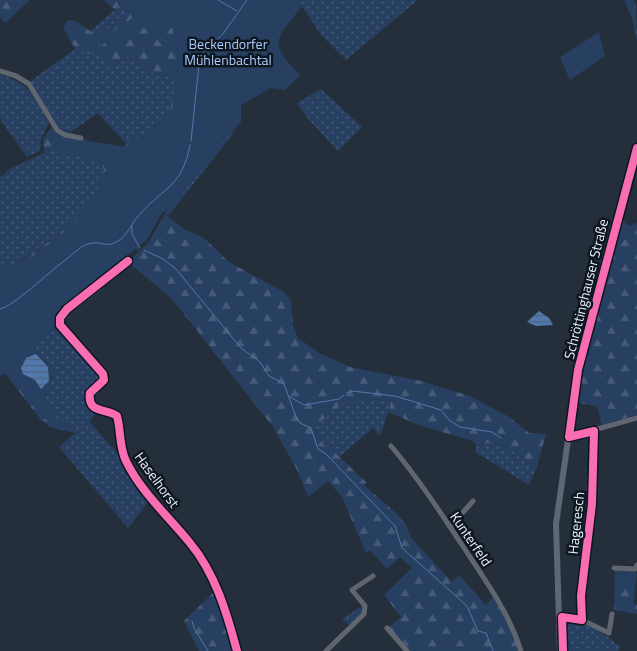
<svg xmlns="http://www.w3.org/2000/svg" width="637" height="651" viewBox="0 0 637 651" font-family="'Titillium Web',sans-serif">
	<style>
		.grass { fill: url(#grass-dots) }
		.forest { fill: url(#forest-firs) }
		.park { fill: #273f60 }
		.water { fill: url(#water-rules) }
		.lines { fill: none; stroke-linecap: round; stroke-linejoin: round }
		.stream { stroke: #5278ac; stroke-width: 1 }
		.minor { stroke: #606670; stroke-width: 5 }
		.major { stroke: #5e6773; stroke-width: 6 }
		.cycleway-casing { stroke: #0e1620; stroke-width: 11 }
		.cycleway { stroke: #f96db3; stroke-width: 8 }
		.labels { text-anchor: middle; stroke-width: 5; stroke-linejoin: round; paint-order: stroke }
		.park-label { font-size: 14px; fill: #a9cbfb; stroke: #0e1620 }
		.street-label { font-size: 14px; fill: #e8f1fe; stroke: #0e1620 }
	</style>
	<defs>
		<pattern id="grass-dots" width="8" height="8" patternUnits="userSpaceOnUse" patternTransform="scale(1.25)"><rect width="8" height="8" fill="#273f60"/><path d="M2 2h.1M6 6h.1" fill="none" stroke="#465b78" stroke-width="1.8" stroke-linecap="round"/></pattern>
		<pattern id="forest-firs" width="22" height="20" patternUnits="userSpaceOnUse" patternTransform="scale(1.25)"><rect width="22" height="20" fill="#273f60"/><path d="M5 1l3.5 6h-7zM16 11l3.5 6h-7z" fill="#465b78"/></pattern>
		<pattern id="water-rules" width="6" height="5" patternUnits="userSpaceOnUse" patternTransform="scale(1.25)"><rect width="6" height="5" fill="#5278ac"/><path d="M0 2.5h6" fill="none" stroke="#4d6281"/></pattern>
	</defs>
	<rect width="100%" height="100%" fill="#252f3c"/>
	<g class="grass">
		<path d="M 267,0 L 418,0 L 346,60 L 321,35 L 300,3 Z"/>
		<path d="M 118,7 L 127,11 L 129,16 L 96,35 L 90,31 Z"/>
		<path d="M 75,49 L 88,54 L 96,51 L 100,53 L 114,66 L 128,56 C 142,72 158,74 178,79 C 175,100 171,117 152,129 C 143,136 134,139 126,147 L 126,144 L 98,113 L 71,132 L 57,127 L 29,82 Z"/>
		<path d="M 0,74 C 33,86 33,95 49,123 L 41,139 L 40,151 L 27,157 L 0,119 Z"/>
		<path d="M 321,89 L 362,127 L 338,151 L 309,120 L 297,103 Z"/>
		<path d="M 231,131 L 233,134 L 169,215 L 165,214 L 168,207 Z"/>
		<path d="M 57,149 L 100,161 L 104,170 C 100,183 95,198 86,209 C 71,226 22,266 0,269 L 0,177 L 6,173 L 7,170 L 44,153 L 44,151 Z"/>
		<path d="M 101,284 L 104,288 L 72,312 L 65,322 L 90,355 L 106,370 L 104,373 L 63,328 L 61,319 Z"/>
		<path d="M 58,326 L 103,377 L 88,392 L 94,410 L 98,412 L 89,421 L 119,455 L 122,454 L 150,500 L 128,528 L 59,447 L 75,433 L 55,417 L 43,395 L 53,376 L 35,348 Z"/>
		<path d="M 356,398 L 392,401 L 380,436 L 373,428 L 339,457 L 322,442 L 314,428 L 343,402 Z"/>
		<path d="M 498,442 L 537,467 L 529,485 L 475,452 L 477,445 Z"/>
		<path d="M 362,606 L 364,611 L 350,626 L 342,619 Z"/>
		<path d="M 563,618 C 586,623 603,631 620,647 L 618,651 L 564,651 Z"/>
	</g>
	<g class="forest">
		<path d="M 0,0 L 30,0 L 5,23 L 0,17 Z"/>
		<path d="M 104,0 L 224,0 L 131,232 L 140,250 L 137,251 L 132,241 L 122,256 L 126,261 L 71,304 L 58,326 L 35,348 C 54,365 58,373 43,395 L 55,417 L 75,433 L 50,427 L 41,420 L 5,373 L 10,366 L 0,348 L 0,269 C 23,266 71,226 86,209 C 95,198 100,183 104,170 L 100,161 L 57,149 L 44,151 L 43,139 L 51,128 L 111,152 C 147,133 172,128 178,79 C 158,74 142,72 128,56 L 114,66 L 100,53 L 96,52 L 88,54 L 75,49 L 63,27 L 68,20 L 77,22 L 96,35 L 129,16 L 127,11 L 118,7 L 114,9 Z"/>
		<path d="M 624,0 L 633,0 L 636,4 L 637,41 L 632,18 Z"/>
		<path d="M 165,214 L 184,229 L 204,238 L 229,262 L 284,292 L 291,301 L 293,325 L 298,338 L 319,353 L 350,367 L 421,381 L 470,396 L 509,417 L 529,433 L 546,434 L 537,467 L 498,442 L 477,445 L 473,441 L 418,425 L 389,412 L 391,401 L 356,398 L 353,406 L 343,402 L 314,428 L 324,445 L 328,446 L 366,482 L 365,486 L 397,514 L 405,523 L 412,539 L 452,582 L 459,575 L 486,605 L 494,596 L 509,622 L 519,651 L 408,651 L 388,628 L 401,617 L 384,595 L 412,568 L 400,557 L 387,569 L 370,550 L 366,553 L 342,497 L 328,481 L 308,497 L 297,470 L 273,427 L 172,299 L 128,262 L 148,243 Z"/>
		<path d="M 621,219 L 630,226 L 637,223 L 637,415 L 602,425 L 597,406 L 578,403 L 583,367 Z"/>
		<path d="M 615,574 L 629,575 L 631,582 L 624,587 L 635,587 L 634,604 L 637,605 L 637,614 L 614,610 Z"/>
		<path d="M 216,590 L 236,651 L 199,651 L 184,621 Z"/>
	</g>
	<g class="park">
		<path d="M 115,0 L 300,0 L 303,5 C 276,40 267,41 300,75 L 285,90 L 271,88 L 241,105 L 241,122 L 200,169 L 172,208 L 162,213 L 146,241 L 65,303 L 60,311 L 57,324 L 33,346 L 54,371 L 39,394 L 49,406 L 53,415 L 75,431 C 50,436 21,391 8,373 L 0,376 L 0,272 C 11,270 21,263 31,257 C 69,231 85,214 108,174 C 105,155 69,157 55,152 L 56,142 L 51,135 L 60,128 L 89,141 L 125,147 C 135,137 146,134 157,126 C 187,105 177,58 173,28 C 142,27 123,25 99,48 L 101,40 L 135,16 L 134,13 Z"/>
		<path d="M 599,32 L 605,56 L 570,80 L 560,57 Z"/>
		<path d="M 615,569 L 635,570 L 637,575 L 635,587 L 624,587 L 624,582 L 631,581 L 629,575 L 615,574 Z"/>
	</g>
	<g class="water">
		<path d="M 539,311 L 549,318 L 553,325 L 536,326 L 527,322 Z"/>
		<path d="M 36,354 L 48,367 L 49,381 L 41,389 L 35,380 L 23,374 L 21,368 L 26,358 Z"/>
	</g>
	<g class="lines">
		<g class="stream">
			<path d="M 218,0 L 237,11"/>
			<path d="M 191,141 L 200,55 L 222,35 L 247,0"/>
			<path d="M 132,226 L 132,234 L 140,248"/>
			<path d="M 144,250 L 163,259 L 175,268 L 241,348 L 260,362 L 269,376 L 284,384 L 296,417 L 300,423 L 311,428 L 318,449 L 326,454 L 395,526 L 402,548 L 467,606 L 478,631 L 486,633 L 493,651"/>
			<path d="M 0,309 C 13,307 50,271 64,261 C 72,255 83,243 93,243 C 103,242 107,248 118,241 C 128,235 132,222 140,214 C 164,187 182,187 190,145"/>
			<path d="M 347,393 L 352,391 L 395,396 L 441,410 L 449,420 L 460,427 L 492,432 L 501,438"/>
			<path d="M 290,397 L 304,405 L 339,399 L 344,395"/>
			<path d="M 192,621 L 194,628 L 208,651"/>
		</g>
		<g class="minor">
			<path d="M 0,71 L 16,76 L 29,84 L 57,130 L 65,135 L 81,138"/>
			<path d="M 128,261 L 67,309 L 60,318 L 60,325 L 103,374 L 104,380 L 90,393 C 87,414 106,408 117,416 C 121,430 119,447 126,461 C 141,492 168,516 190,543 C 215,573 227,613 237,651"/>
			<path d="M 569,437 L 637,418"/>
			<path d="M 391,446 C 418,478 441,513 464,548 C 486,581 509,613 521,651"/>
			<path d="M 450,527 L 473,501"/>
			<path d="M 614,568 L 635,569 L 637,565"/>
			<path d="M 559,617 L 582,620 L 609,633 L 612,614"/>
			<path d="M 582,620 L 581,596 L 592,504 L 594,431"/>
			<path d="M 387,628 L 407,651"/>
			<path d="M 326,651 L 364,614 L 365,606 L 352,590 L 373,576"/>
		</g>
		<path class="major" d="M 560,651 L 556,524 L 578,370 L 637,148"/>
		<g class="cycleway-casing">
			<g id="cycleway">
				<path d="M 128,261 L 67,309 L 60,318 L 60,325 L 103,374 L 104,380 L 90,393 C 87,414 106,408 117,416 C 121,430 119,447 126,461 C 141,492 168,516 190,543 C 215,573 227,613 237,651"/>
				<path d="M 563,651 L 562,617 L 582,620 L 581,596 L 592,504 L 594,431 L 569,437 L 578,370 L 637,148"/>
			</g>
		</g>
		<use href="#cycleway" class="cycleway"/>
	</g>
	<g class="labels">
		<g class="park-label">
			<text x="228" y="49">Beckendorfer<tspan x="228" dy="16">Mühlenbachtal</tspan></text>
		</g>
		<g class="street-label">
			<text transform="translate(586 289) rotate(-76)" y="5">Schröttinghauser Straße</text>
			<text transform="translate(157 480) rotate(54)" y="5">Haselhorst</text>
			<text transform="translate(576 523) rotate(-84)" y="5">Hageresch</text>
			<text transform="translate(471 539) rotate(56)" y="5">Kunterfeld</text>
		</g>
	</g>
</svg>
